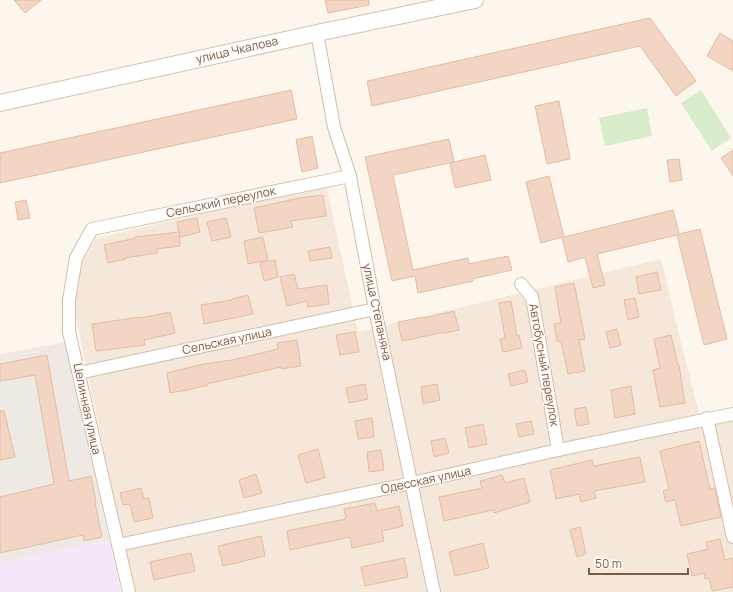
<svg xmlns="http://www.w3.org/2000/svg" width="733" height="592" viewBox="0 0 733 592" font-family="Manrope,sans-serif">
	<style>
		.residential { fill: #f5e8da }
		.industrial { fill: #efe9e4 }
		.education { fill: #f3e8fa }
		.green { fill: #d8ecc9 }
		.building { fill: #f3d5c3; stroke: #e6bba3 }
		.lines { fill: none; stroke-linecap: round; stroke-linejoin: round }
		.street-casing { stroke: #d1beb0; stroke-width: 14 }
		.secondary-casing { stroke: #d6c0b0; stroke-width: 18 }
		.street { stroke: #fff; stroke-width: 12 }
		.secondary { stroke: #fff; stroke-width: 16 }
		.labels { text-anchor: middle; stroke-width: 3; stroke-linejoin: round; paint-order: stroke }
		.street-label { font-size: 12px; fill: #7a5c4d; stroke: #fffaf3 }
	</style>
	<rect width="100%" height="100%" fill="#fdf6ec"/>
	<path class="residential" d="M 326,185 L 358,332 L 661,259 L 682,346 L 702,424 L 733,418 L 733,592 L 133,592 L 73,303 L 80,265 L 97,238 Z"/>
	<path class="industrial" d="M 66,342 L 109,540 L 0,563 L 0,354 Z"/>
	<path class="education" d="M 109,540 L 121,592 L 0,592 L 0,563 Z"/>
	<g class="green">
		<path d="M 701,90 L 731,138 L 712,151 L 681,103 Z"/>
		<path d="M 647,108 L 652,136 L 605,146 L 599,118 Z"/>
	</g>
	<g class="building">
		<path d="M 14,0 L 41,0 L 25,13 Z"/>
		<path d="M 325,0 L 369,0 L 369,5 L 328,13 Z"/>
		<path d="M 650,18 L 696,81 L 676,96 L 640,46 L 372,106 L 367,81 Z"/>
		<path d="M 720,33 L 733,41 L 733,71 L 707,56 Z"/>
		<path d="M 291,90 L 297,119 L 0,183 L 0,153 Z"/>
		<path d="M 559,101 L 570,159 L 547,164 L 535,106 Z"/>
		<path d="M 312,136 L 318,168 L 302,172 L 296,140 Z"/>
		<path d="M 449,139 L 454,162 L 393,175 L 413,270 L 468,258 L 469,264 L 508,256 L 512,270 L 472,279 L 473,281 L 418,293 L 415,276 L 392,281 L 365,157 Z"/>
		<path d="M 733,150 L 733,176 L 721,158 Z"/>
		<path d="M 485,155 L 491,180 L 455,188 L 450,163 Z"/>
		<path d="M 679,159 L 682,180 L 670,182 L 667,160 Z"/>
		<path d="M 549,176 L 564,237 L 673,210 L 679,234 L 700,229 L 727,339 L 704,345 L 677,235 L 597,254 L 605,285 L 593,288 L 585,257 L 568,262 L 562,237 L 541,243 L 526,182 Z"/>
		<path d="M 323,195 L 326,216 L 291,221 L 293,227 L 259,233 L 254,208 L 299,198 Z"/>
		<path d="M 26,200 L 30,218 L 18,220 L 15,202 Z"/>
		<path d="M 197,218 L 200,232 L 180,237 L 177,222 Z"/>
		<path d="M 226,218 L 231,237 L 212,241 L 207,222 Z"/>
		<path d="M 179,232 L 180,246 L 157,249 L 157,253 L 125,258 L 126,259 L 108,263 L 104,245 L 136,238 L 135,237 Z"/>
		<path d="M 263,237 L 268,260 L 248,264 L 244,241 Z"/>
		<path d="M 330,247 L 332,258 L 310,261 L 308,251 Z"/>
		<path d="M 275,260 L 278,277 L 264,281 L 260,263 Z"/>
		<path d="M 657,272 L 661,290 L 639,294 L 636,277 Z"/>
		<path d="M 294,274 L 298,289 L 327,285 L 329,304 L 308,307 L 307,301 L 287,306 L 280,277 Z"/>
		<path d="M 574,283 L 585,339 L 579,340 L 585,371 L 568,374 L 561,341 L 557,341 L 554,324 L 561,323 L 555,287 Z"/>
		<path d="M 248,295 L 253,314 L 204,324 L 201,305 L 232,300 L 232,299 Z"/>
		<path d="M 635,298 L 639,317 L 628,320 L 624,300 Z"/>
		<path d="M 511,301 L 517,336 L 519,335 L 522,348 L 503,352 L 500,339 L 505,338 L 499,303 Z"/>
		<path d="M 454,311 L 459,330 L 445,333 L 445,332 L 402,341 L 398,322 L 425,317 L 425,318 Z"/>
		<path d="M 170,312 L 175,333 L 144,340 L 145,345 L 96,351 L 92,324 L 140,317 L 141,318 Z"/>
		<path d="M 617,329 L 621,345 L 610,348 L 606,332 Z"/>
		<path d="M 355,332 L 359,352 L 340,355 L 336,335 Z"/>
		<path d="M 671,335 L 678,365 L 679,365 L 685,403 L 660,407 L 653,370 L 660,368 L 654,339 Z"/>
		<path d="M 297,340 L 301,366 L 281,369 L 281,367 L 207,384 L 208,385 L 188,390 L 170,393 L 167,373 L 203,364 L 232,360 L 278,349 L 277,343 Z"/>
		<path d="M 47,355 L 69,481 L 91,476 L 96,502 L 95,502 L 102,537 L 84,541 L 83,535 L 0,553 L 0,497 L 54,484 L 35,375 L 0,381 L 0,364 Z"/>
		<path d="M 525,370 L 528,382 L 511,386 L 508,374 Z"/>
		<path d="M 365,384 L 368,399 L 349,403 L 346,388 Z"/>
		<path d="M 437,384 L 440,400 L 423,404 L 421,387 Z"/>
		<path d="M 631,386 L 635,414 L 615,418 L 611,390 Z"/>
		<path d="M 586,407 L 589,424 L 577,426 L 574,409 Z"/>
		<path d="M 0,411 L 4,411 L 15,457 L 0,460 Z"/>
		<path d="M 372,418 L 374,437 L 358,439 L 355,421 Z"/>
		<path d="M 531,421 L 534,434 L 519,437 L 516,424 Z"/>
		<path d="M 483,424 L 487,444 L 469,448 L 465,428 Z"/>
		<path d="M 445,438 L 449,453 L 434,457 L 431,441 Z"/>
		<path d="M 699,441 L 710,489 L 715,488 L 721,517 L 681,526 L 675,500 L 666,502 L 663,491 L 669,489 L 660,451 Z"/>
		<path d="M 318,449 L 325,478 L 306,483 L 298,455 Z"/>
		<path d="M 381,450 L 384,470 L 369,472 L 367,452 Z"/>
		<path d="M 640,457 L 645,482 L 594,491 L 596,498 L 581,502 L 579,494 L 556,499 L 550,470 L 592,460 L 594,466 Z"/>
		<path d="M 256,474 L 262,493 L 244,498 L 239,480 Z"/>
		<path d="M 502,475 L 505,483 L 524,478 L 530,502 L 494,513 L 493,510 L 444,521 L 439,497 L 482,488 L 480,481 Z"/>
		<path d="M 141,488 L 144,499 L 149,498 L 153,518 L 134,522 L 130,504 L 123,505 L 120,493 Z"/>
		<path d="M 375,503 L 377,511 L 399,506 L 403,526 L 382,531 L 384,541 L 352,548 L 350,537 L 290,550 L 287,531 L 346,519 L 344,509 Z"/>
		<path d="M 580,527 L 586,554 L 577,557 L 570,530 Z"/>
		<path d="M 261,536 L 265,556 L 223,566 L 218,546 Z"/>
		<path d="M 720,539 L 725,560 L 733,558 L 733,587 L 712,591 L 709,578 L 705,579 L 704,573 L 692,576 L 687,554 L 708,549 L 706,542 Z"/>
		<path d="M 483,543 L 489,568 L 455,576 L 449,552 Z"/>
		<path d="M 191,553 L 195,571 L 154,580 L 150,562 Z"/>
		<path d="M 404,558 L 408,577 L 365,586 L 361,567 Z"/>
	</g>
	<g class="lines">
		<g class="street-casing">
			<g id="street">
				<path d="M 317,33 L 334,127 L 350,176 L 375,309 L 434,592"/>
				<path d="M 521,284 L 532,297 L 558,450"/>
				<path d="M 79,373 L 375,309"/>
				<path d="M 707,418 L 733,537"/>
				<path d="M 118,545 L 412,483 L 558,450 L 733,414"/>
				<path d="M 129,592 L 69,332 L 69,300 L 76,258 L 92,229 L 350,176"/>
			</g>
		</g>
		<g class="secondary-casing">
			<path id="secondary" d="M 0,103 L 317,33 L 475,0"/>
		</g>
		<use href="#street" class="street"/>
		<use href="#secondary" class="secondary"/>
	</g>
	<g class="labels">
		<g class="street-label">
			<text transform="translate(237 50) rotate(-13)" y="4">улица Чкалова</text>
			<text transform="translate(221 202) rotate(-12)" y="4">Сельский переулок</text>
			<text transform="translate(377 312) rotate(78)" y="4">улица Степаняна</text>
			<text transform="translate(227 341) rotate(-12)" y="4">Сельская улица</text>
			<text transform="translate(544 365) rotate(80)" y="4">Автобусный переулок</text>
			<text transform="translate(87 409) rotate(78)" y="4">Целинная улица</text>
			<text transform="translate(426 480) rotate(-12)" y="4">Одесская улица</text>
		</g>
	</g>
	<path d="M589 568v6h99v-6" fill="none" stroke="#7a5c4d" stroke-width="2"/>
	<text x="595" y="568" font-size="12" fill="#7a5c4d" stroke="#fffaf3" stroke-width="3" paint-order="stroke">50 m</text>
</svg>
